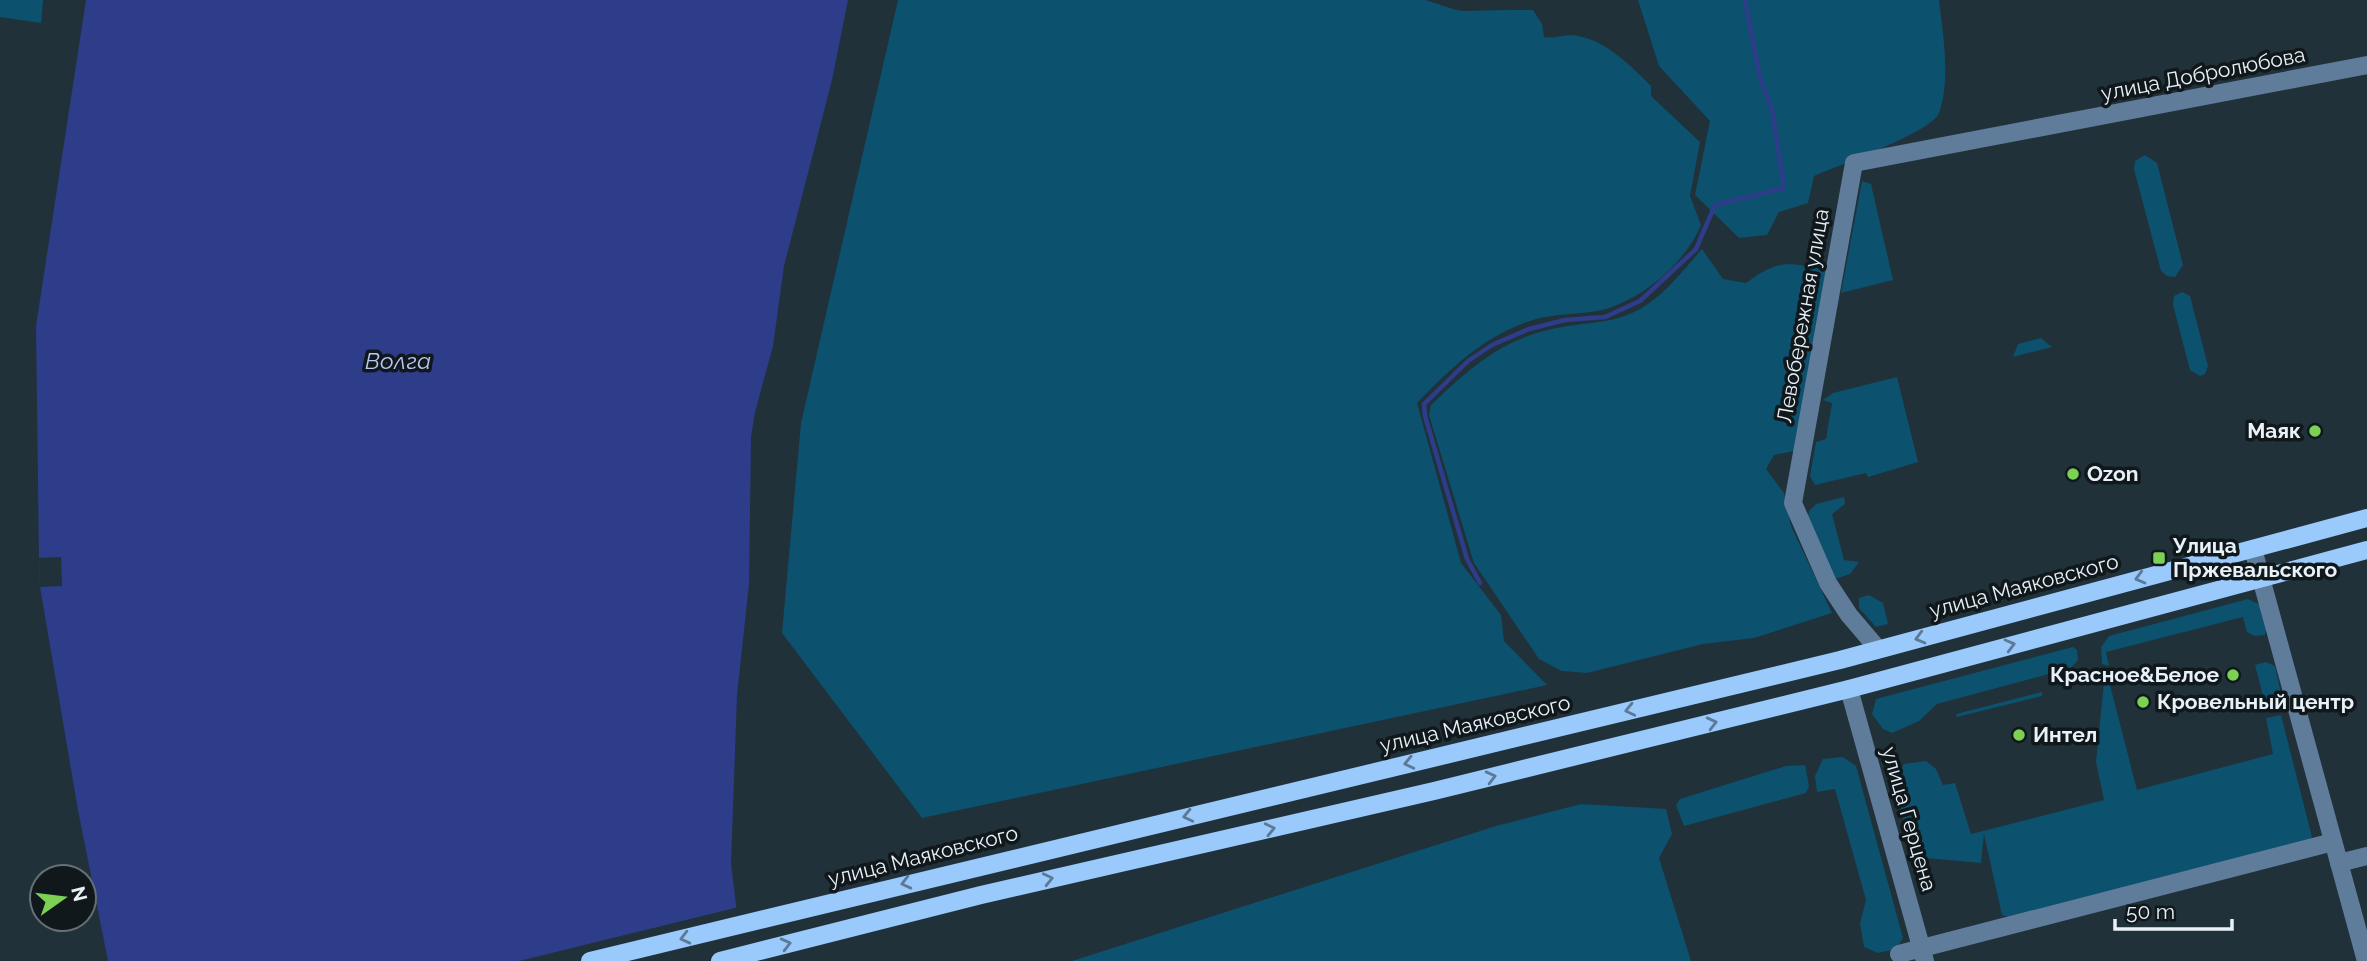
<svg xmlns="http://www.w3.org/2000/svg" width="2367" height="961" viewBox="0 0 2367 961" font-family="Raleway,sans-serif">
	<style>
		.green { fill: #0c516d }
		.water { fill: #2d3d8a }
		.pier { fill: #20313a }
		.lines { fill: none; stroke-linecap: round; stroke-linejoin: round }
		.stream { stroke: #2d3d8a; stroke-width: 4.5 }
		.minor { stroke: #607c9b; stroke-width: 18 }
		.major { stroke: #9ac9fc; stroke-width: 18 }
		.oneway { stroke: #5c7997 }
		.poi-dot { fill: #7cd154; stroke: #10181c; stroke-width: 2.5 }
		.labels { text-anchor: middle; stroke-width: 7; stroke-linejoin: round; paint-order: stroke }
		.street-label { font-size: 21px; fill: #e7f1f7; stroke: #10181c }
		.poi-label { font-size: 21px; font-weight: bold; fill: #e7f1f7; stroke: #10181c; text-anchor: start }
		.water-label { font-size: 23px; font-style: italic; fill: #b9c8f4; stroke: #10181c }
	</style>
	<rect width="100%" height="100%" fill="#20313a"/>
	<g class="green">
		<path d="M 0,0 L 43,0 L 41,23 L 0,17 Z"/>
		<path d="M 898,0 L 1425,0 C 1438,3 1455,12 1468,11 C 1489,10 1511,10 1533,10 L 1542,24 L 1544,37 C 1555,39 1562,35 1571,35 C 1603,37 1630,65 1651,86 L 1651,96 L 1700,142 L 1690,196 L 1701,225 C 1685,263 1642,300 1602,310 C 1580,315 1555,313 1533,320 C 1485,335 1451,368 1417,403 L 1461,563 L 1501,615 L 1504,641 L 1547,685 L 922,818 L 782,633 L 801,423 Z"/>
		<path d="M 1638,0 L 1939,0 C 1943,35 1951,79 1939,113 C 1932,132 1837,166 1814,176 L 1808,203 L 1779,212 L 1767,235 L 1739,238 L 1695,195 L 1710,121 L 1659,66 Z"/>
		<path d="M 2145,155 L 2157,163 L 2183,265 L 2175,277 L 2167,276 L 2161,271 L 2134,169 L 2135,161 Z"/>
		<path d="M 1862,181 L 1871,184 L 1893,280 L 1841,293 Z"/>
		<path d="M 1702,249 L 1723,279 L 1746,283 C 1779,259 1787,262 1827,270 L 1794,451 L 1774,455 L 1766,469 L 1784,493 L 1791,526 L 1832,613 L 1754,638 L 1703,644 L 1587,673 L 1562,671 L 1539,659 L 1474,563 L 1429,415 L 1431,405 C 1474,364 1507,335 1568,326 C 1598,321 1618,323 1645,306 C 1667,292 1685,268 1702,249 Z"/>
		<path d="M 2182,292 L 2190,296 L 2208,366 L 2205,374 L 2200,376 L 2190,370 L 2173,305 L 2174,296 Z"/>
		<path d="M 2041,338 L 2052,347 L 2013,357 L 2018,344 Z"/>
		<path d="M 1897,377 L 1918,462 L 1868,477 L 1866,473 L 1815,485 L 1810,476 L 1816,442 L 1826,439 L 1832,403 L 1823,400 L 1833,393 Z"/>
		<path d="M 1844,497 L 1845,504 L 1832,514 L 1844,560 L 1859,562 L 1850,574 L 1835,579 L 1808,517 L 1809,511 L 1816,504 Z"/>
		<path d="M 1869,595 L 1883,603 L 1888,624 L 1876,627 L 1859,608 L 1859,598 Z"/>
		<path d="M 2248,599 L 2263,606 L 2267,622 L 2265,635 L 2255,636 L 2247,632 L 2243,617 L 2106,652 L 2109,666 L 2102,664 L 2101,647 L 2109,636 Z"/>
		<path d="M 2073,647 L 2077,650 L 2078,660 L 2071,668 L 1937,704 L 1919,721 L 1892,733 L 1883,729 L 1872,714 L 1876,699 Z"/>
		<path d="M 2266,662 L 2275,666 L 2281,694 L 2265,703 L 2255,665 Z"/>
		<path d="M 2109,681 L 2137,790 L 2273,754 L 2266,718 L 2281,715 L 2312,837 L 2306,842 L 2009,917 L 2002,915 L 1984,834 L 1981,863 L 1914,857 L 1893,782 L 1904,764 L 1926,761 L 1936,769 L 1943,785 L 1955,783 L 1971,834 L 2104,800 L 2096,762 L 2104,682 Z"/>
		<path d="M 2042,692 L 2042,696 L 1957,717 L 1956,714 Z"/>
		<path d="M 1843,757 L 1856,766 L 1903,938 L 1896,949 L 1878,953 L 1864,947 L 1860,923 L 1866,900 L 1835,789 L 1817,792 L 1815,776 L 1823,759 Z"/>
		<path d="M 1805,765 L 1809,786 L 1806,793 L 1684,826 L 1676,805 L 1680,799 L 1786,766 Z"/>
		<path d="M 1581,804 L 1666,809 L 1672,834 L 1659,858 L 1691,961 L 1072,961 L 1496,826 Z"/>
	</g>
	<path class="water" d="M 86,0 L 848,0 L 832,80 L 784,266 L 773,346 L 755,412 L 751,437 L 749,584 L 737,695 L 731,864 L 743,961 L 108,961 L 78,810 L 40,587 L 39,558 L 36,326 Z"/>
	<g class="pier">
		<path d="M 61,557 L 62,586 L 40,587 L 39,558 Z"/>
		<path d="M 739,907 L 746,961 L 519,961 Z"/>
	</g>
	<g class="lines">
		<path class="stream" d="M 1480,583 L 1467,559 L 1425,416 L 1424,404 L 1468,361 L 1492,345 L 1529,329 L 1565,320 L 1605,317 L 1640,301 L 1696,249 L 1715,205 L 1784,188 L 1772,109 L 1760,78 L 1745,0"/>
		<g class="minor">
			<path d="M 2253,549 L 2366,961"/>
			<path d="M 1878,649 L 1849,615 L 1828,583 L 1793,503 L 1854,163 L 2367,65"/>
			<path d="M 1849,689 L 1925,961"/>
			<path d="M 2339,863 L 2367,856"/>
			<path d="M 1899,954 L 2333,842"/>
		</g>
		<g class="major">
			<path d="M 590,961 L 1840,660 L 2367,518"/>
			<path d="M 720,961 L 981,895 L 1434,791 L 1849,689 L 2367,550"/>
		</g>
	</g>
	<defs><path id="oneway-chevron" d="M-2-3.5L2.5 0L-2 3.5" fill="none" stroke-width="1.6" stroke-linecap="round" stroke-linejoin="round" transform="scale(1.75)"/></defs>
	<g class="oneway">
		<use href="#oneway-chevron" transform="translate(2140 578) rotate(165)"/>
		<use href="#oneway-chevron" transform="translate(1920 638) rotate(165)"/>
		<use href="#oneway-chevron" transform="translate(2010 645) rotate(-15)"/>
		<use href="#oneway-chevron" transform="translate(1630 710) rotate(167)"/>
		<use href="#oneway-chevron" transform="translate(1712 723) rotate(-14)"/>
		<use href="#oneway-chevron" transform="translate(1409 763) rotate(167)"/>
		<use href="#oneway-chevron" transform="translate(1491 777) rotate(-14)"/>
		<use href="#oneway-chevron" transform="translate(1188 816) rotate(167)"/>
		<use href="#oneway-chevron" transform="translate(1270 829) rotate(-13)"/>
		<use href="#oneway-chevron" transform="translate(1048 879) rotate(-13)"/>
		<use href="#oneway-chevron" transform="translate(906 883) rotate(166)"/>
		<use href="#oneway-chevron" transform="translate(685 938) rotate(166)"/>
		<use href="#oneway-chevron" transform="translate(786 944) rotate(-14)"/>
	</g>
	<g class="poi-dot">
		<circle cx="2315" cy="431" r="7"/>
		<circle cx="2073" cy="474" r="7"/>
		<rect x="2152" y="551" width="14" height="14" rx="3.5"/>
		<circle cx="2233" cy="675" r="7"/>
		<circle cx="2143" cy="702" r="7"/>
		<circle cx="2019" cy="735" r="7"/>
	</g>
	<g class="labels">
		<g class="street-label">
			<text transform="translate(2203 74) rotate(-11)" y="7">улица Добролюбова</text>
			<text transform="translate(1803 316) rotate(-80)" y="7">Левобережная улица</text>
			<text transform="translate(2024 586) rotate(-15)" y="7">улица Маяковского</text>
			<text transform="translate(1475 724) rotate(-13)" y="7">улица Маяковского</text>
			<text transform="translate(1909 819) rotate(74)" y="7">улица Герцена</text>
			<text transform="translate(923 856) rotate(-14)" y="7">улица Маяковского</text>
		</g>
		<g class="poi-label">
			<text x="2301" y="438" text-anchor="end">Маяк</text>
			<text x="2087" y="481">Ozon</text>
			<text x="2173" y="553">Улица<tspan x="2173" dy="24">Пржевальского</tspan></text>
			<text x="2219" y="682" text-anchor="end">Красное&amp;Белое</text>
			<text x="2157" y="709">Кровельный центр</text>
			<text x="2033" y="742">Интел</text>
		</g>
		<g class="water-label">
			<text x="398" y="369">Волга</text>
		</g>
	</g>
	<g transform="translate(63 898) rotate(76)"><circle r="33" fill="#10181c" stroke="#666f74" stroke-width="2"/>
	<path d="M0-5L12 26L0 18L-12 26Z" fill="#7cd154"/>
	<text y="-10" font-size="19" font-weight="bold" text-anchor="middle" fill="#e7f1f7">N</text>
	</g>
	<path d="M2115 919v10h117v-10" fill="none" stroke="#e7f1f7" stroke-width="3.5"/>
	<text x="2126" y="919" font-size="21" fill="#e7f1f7" stroke="#10181c" stroke-width="5" paint-order="stroke">50 m</text>
</svg>
